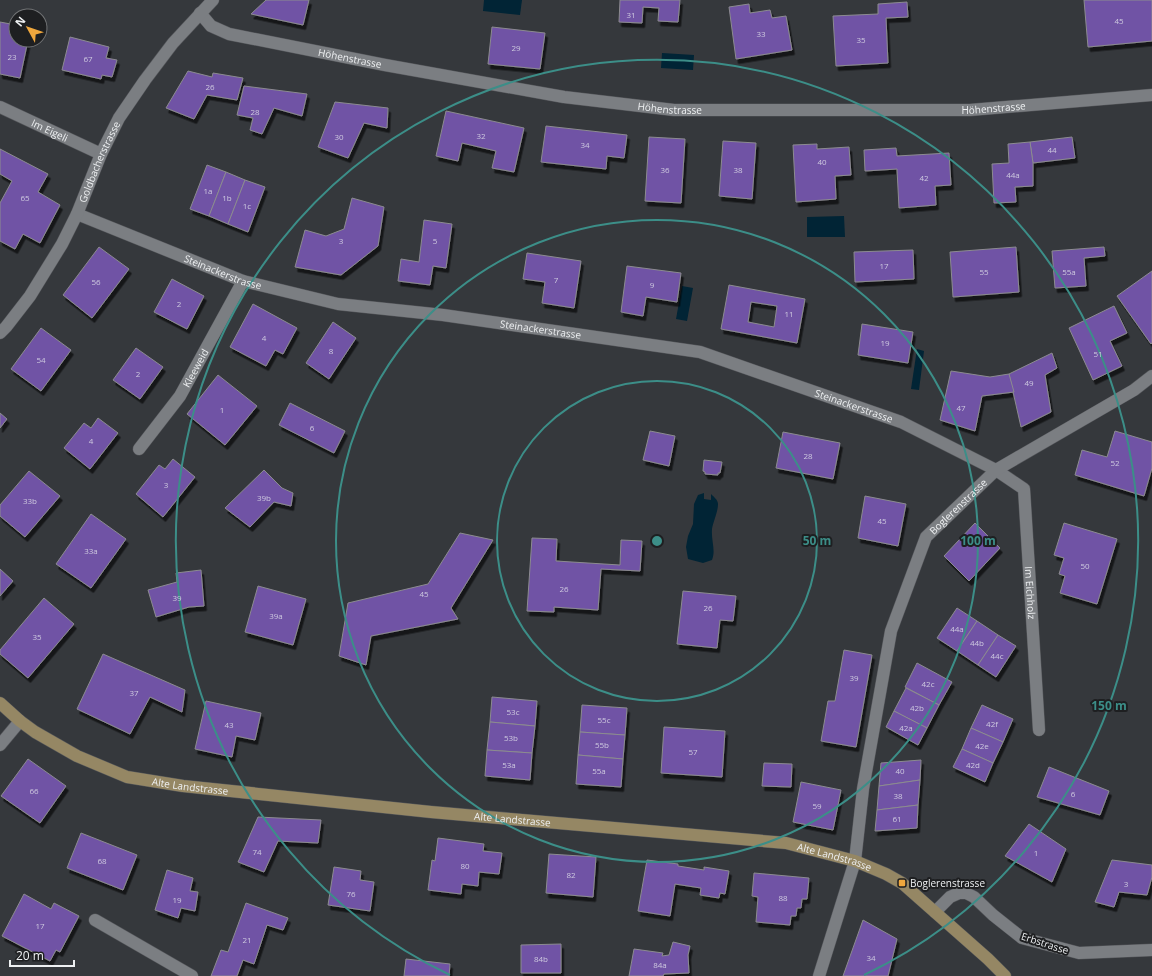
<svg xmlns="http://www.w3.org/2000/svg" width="1152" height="976" viewBox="0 0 1152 976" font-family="'Open Sans',sans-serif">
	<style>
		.water { fill: #012435 }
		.building { fill: #7053a5; stroke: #8c8b90; fill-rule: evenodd; filter: url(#shadow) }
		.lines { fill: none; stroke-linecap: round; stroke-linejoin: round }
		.street-casing { stroke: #535559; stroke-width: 13 }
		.secondary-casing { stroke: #535559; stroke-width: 13 }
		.street { stroke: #7b7e82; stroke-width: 12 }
		.secondary { stroke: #958764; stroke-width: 12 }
		.ring { fill: none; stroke: #3c8e88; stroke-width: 2 }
		.poi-dot { fill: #efa73d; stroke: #1e1f21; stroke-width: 1.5 }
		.labels { text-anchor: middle; stroke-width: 4; stroke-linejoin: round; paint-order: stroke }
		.number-label { font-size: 8px; fill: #cec9df }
		.street-label { font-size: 10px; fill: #eef0f2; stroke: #1e1f21 }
		.poi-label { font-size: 10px; fill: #eef0f2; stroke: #1e1f21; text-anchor: start }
		.centre { fill: #3c8e88; stroke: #1e1f21; stroke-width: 2 }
		.ring-label { font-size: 12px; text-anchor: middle; font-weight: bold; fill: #3c8e88; stroke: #1e1f21; stroke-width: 4; stroke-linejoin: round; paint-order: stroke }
	</style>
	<defs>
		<filter id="shadow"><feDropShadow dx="2.5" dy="4.5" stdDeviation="0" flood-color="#0009"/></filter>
	</defs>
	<rect width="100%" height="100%" fill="#35383c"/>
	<g class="water">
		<path d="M 484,0 L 522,0 L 520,15 L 483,11 Z"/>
		<path d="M 662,53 L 694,55 L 693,70 L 661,68 Z"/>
		<path d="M 844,216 L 845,237 L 807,237 L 807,217 Z"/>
		<path d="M 682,286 L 693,288 L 687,321 L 676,319 Z"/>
		<path d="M 917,349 L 924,351 L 919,390 L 911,389 Z"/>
		<path d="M 704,493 L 704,499 L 711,500 L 711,494 C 714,497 718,500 718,504 C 718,512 713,522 712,529 C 711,541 716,550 712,560 L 703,563 L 688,559 L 686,547 L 688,536 L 693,524 L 694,504 L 698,495 Z"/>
	</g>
	<g class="building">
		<path d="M 266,0 L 309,0 L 303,25 L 251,14 Z"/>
		<path d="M 620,0 L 680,0 L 678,22 L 658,21 L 659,8 L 643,7 L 642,23 L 619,22 Z"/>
		<path d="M 1084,0 L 1152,0 L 1152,41 L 1088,47 Z"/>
		<path d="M 907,2 L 908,17 L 886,18 L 888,63 L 836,66 L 833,16 L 878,14 L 878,4 Z"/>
		<path d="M 749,4 L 750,13 L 770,10 L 772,18 L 786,16 L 792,50 L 736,59 L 729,7 Z"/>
		<path d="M 0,22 L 16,25 L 16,40 L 28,40 L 20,78 L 0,74 Z"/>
		<path d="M 492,27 L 545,33 L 540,69 L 488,64 Z"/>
		<path d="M 70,37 L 109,47 L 106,58 L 117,60 L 112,77 L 102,75 L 101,79 L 62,70 Z"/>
		<path d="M 188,71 L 212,77 L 213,73 L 243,78 L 237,100 L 207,95 L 194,119 L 166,108 Z"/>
		<path d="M 244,86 L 307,94 L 302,116 L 274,108 L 262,134 L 250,130 L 253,118 L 237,115 Z"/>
		<path d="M 335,102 L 388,108 L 387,128 L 364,123 L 348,158 L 318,147 Z"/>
		<path d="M 446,111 L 524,128 L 514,172 L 492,168 L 496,151 L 462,143 L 458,161 L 436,156 Z"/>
		<path d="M 546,126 L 627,135 L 624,158 L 607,156 L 606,169 L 541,162 Z"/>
		<path d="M 649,137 L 685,139 L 681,203 L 645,201 Z"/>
		<path d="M 1072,137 L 1075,158 L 1033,163 L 1030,142 Z"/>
		<path d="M 723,141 L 756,143 L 752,199 L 719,196 Z"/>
		<path d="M 1030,142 L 1033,163 L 1033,186 L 1015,187 L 1016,202 L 994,203 L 992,164 L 1009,163 L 1008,144 Z"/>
		<path d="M 817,144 L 817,149 L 849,147 L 851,175 L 835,176 L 836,199 L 796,202 L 793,145 Z"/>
		<path d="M 896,148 L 897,156 L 949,153 L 951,185 L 935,186 L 936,205 L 899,208 L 897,169 L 865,171 L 864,150 Z"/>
		<path d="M 0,149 L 48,174 L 38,192 L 60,205 L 40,243 L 23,234 L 15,249 L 0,241 L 0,203 L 12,181 L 0,174 Z"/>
		<path d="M 207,165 L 226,172 L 209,216 L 190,209 Z"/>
		<path d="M 226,172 L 245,180 L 228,224 L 209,216 Z"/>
		<path d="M 245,180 L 265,187 L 248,232 L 228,224 Z"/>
		<path d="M 352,198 L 384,207 L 378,246 L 341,275 L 295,267 L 305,230 L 326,236 L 344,229 Z"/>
		<path d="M 424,220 L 452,224 L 446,268 L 433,266 L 430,285 L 398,281 L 401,259 L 419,262 Z"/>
		<path d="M 99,247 L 129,269 L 92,318 L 63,295 Z"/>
		<path d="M 1016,247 L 1019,292 L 953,297 L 950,252 Z"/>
		<path d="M 1104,247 L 1105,256 L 1084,258 L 1086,286 L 1055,288 L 1052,251 Z"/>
		<path d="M 913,250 L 914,279 L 855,282 L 854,252 Z"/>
		<path d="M 527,253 L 581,261 L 574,308 L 542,303 L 545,282 L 523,279 Z"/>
		<path d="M 627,266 L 681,273 L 677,302 L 646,297 L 643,316 L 621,312 Z"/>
		<path d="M 1152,271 L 1152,343 L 1151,344 L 1117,296 Z"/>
		<path d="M 172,279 L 204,296 L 187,329 L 154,312 Z"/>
		<path d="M 729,285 L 805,299 L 797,343 L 721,329 ZM 751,302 L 777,306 L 774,327 L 748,322 Z"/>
		<path d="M 253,304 L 297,328 L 283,354 L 275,350 L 266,366 L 230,347 Z"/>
		<path d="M 1114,306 L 1127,333 L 1110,341 L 1122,366 L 1093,380 L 1069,328 Z"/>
		<path d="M 333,322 L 356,338 L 329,379 L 306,363 Z"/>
		<path d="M 862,324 L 913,332 L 908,363 L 858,355 Z"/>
		<path d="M 41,328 L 71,350 L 41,391 L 11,369 Z"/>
		<path d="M 136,348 L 163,367 L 140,399 L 113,380 Z"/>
		<path d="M 1052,353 L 1057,368 L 1045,375 L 1051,412 L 1021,427 L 1009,374 Z"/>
		<path d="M 951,371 L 990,377 L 1009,374 L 1014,392 L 982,396 L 975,431 L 940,420 Z"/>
		<path d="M 218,375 L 257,406 L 225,445 L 187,414 Z"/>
		<path d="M 290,403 L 345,431 L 334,453 L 279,425 Z"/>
		<path d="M 0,413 L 7,419 L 0,428 Z"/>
		<path d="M 98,418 L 118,433 L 90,469 L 64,448 L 84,423 L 91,428 Z"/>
		<path d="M 650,431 L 675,436 L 669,466 L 643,460 Z"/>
		<path d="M 1115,431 L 1152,442 L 1152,468 L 1144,496 L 1075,475 L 1082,450 L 1107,457 Z"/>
		<path d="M 783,432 L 840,443 L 833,479 L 776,468 Z"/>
		<path d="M 173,459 L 195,477 L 163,517 L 136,494 L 159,465 L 165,469 Z"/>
		<path d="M 704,460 L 722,462 L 720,473 L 718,473 L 718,475 L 705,474 L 705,472 L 703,471 Z"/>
		<path d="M 264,470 L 282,488 L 293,493 L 291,506 L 274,502 L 250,527 L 225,508 Z"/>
		<path d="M 29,471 L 60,496 L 25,537 L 0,516 L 0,505 Z"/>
		<path d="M 865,496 L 906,504 L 898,546 L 858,538 Z"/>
		<path d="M 91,514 L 126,539 L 91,588 L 56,564 Z"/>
		<path d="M 975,523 L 1000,548 L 969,581 L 944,556 Z"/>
		<path d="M 1064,523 L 1117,539 L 1097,604 L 1060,593 L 1065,576 L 1059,574 L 1064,558 L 1054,555 Z"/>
		<path d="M 460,533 L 493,540 L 451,608 L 458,619 L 371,636 L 366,665 L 339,656 L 348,603 L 428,584 Z"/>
		<path d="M 532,538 L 557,539 L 556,561 L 620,565 L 621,540 L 642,541 L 640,571 L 601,569 L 598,610 L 554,607 L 554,612 L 527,611 Z"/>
		<path d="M 0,569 L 13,581 L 0,596 Z"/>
		<path d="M 201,570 L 204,606 L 189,607 L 156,617 L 148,590 L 177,582 L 176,573 Z"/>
		<path d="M 258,586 L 306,599 L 293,645 L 245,632 Z"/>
		<path d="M 683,591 L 736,596 L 733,621 L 720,620 L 717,648 L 677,644 Z"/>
		<path d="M 44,598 L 74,624 L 28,678 L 0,654 L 0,650 Z"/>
		<path d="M 957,608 L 977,621 L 957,651 L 937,638 Z"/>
		<path d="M 977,621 L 998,635 L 978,665 L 957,651 Z"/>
		<path d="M 998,635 L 1016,646 L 996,677 L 978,665 Z"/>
		<path d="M 844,650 L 872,655 L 856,747 L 821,741 L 828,701 L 835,701 Z"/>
		<path d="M 103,654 L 185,690 L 182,712 L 150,697 L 130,734 L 77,709 Z"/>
		<path d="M 917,663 L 952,682 L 939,705 L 905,687 Z"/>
		<path d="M 906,688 L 939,705 L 927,728 L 894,711 Z"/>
		<path d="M 492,697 L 537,701 L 535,726 L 490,722 Z"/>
		<path d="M 206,701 L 261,713 L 255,740 L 236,736 L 232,757 L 195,749 Z"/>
		<path d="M 582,705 L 627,708 L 625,735 L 580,732 Z"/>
		<path d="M 982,705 L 1013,719 L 1003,742 L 971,728 Z"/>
		<path d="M 894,711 L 927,728 L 918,745 L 886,727 Z"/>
		<path d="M 490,722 L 535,726 L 532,753 L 487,750 Z"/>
		<path d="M 664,727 L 725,731 L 722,777 L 661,773 Z"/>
		<path d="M 971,728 L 1003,742 L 993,763 L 962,749 Z"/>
		<path d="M 580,732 L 625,735 L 623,759 L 578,755 Z"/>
		<path d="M 962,749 L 993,763 L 985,782 L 953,767 Z"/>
		<path d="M 487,750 L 532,753 L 530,780 L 485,776 Z"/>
		<path d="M 578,755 L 623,759 L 621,787 L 576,784 Z"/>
		<path d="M 28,759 L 66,786 L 40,823 L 1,796 Z"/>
		<path d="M 921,760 L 920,780 L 879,786 L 881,763 Z"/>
		<path d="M 764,763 L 792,764 L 791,787 L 762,786 Z"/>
		<path d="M 1049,767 L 1109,791 L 1100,815 L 1037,797 Z"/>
		<path d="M 920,780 L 918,805 L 877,810 L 879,786 Z"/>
		<path d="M 801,782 L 841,790 L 833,830 L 793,822 Z"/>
		<path d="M 918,805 L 917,828 L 875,831 L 877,810 Z"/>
		<path d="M 258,817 L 321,820 L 318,843 L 278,841 L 264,872 L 238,862 Z"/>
		<path d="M 1029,824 L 1066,849 L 1052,882 L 1005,856 Z"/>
		<path d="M 81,833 L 137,855 L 123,890 L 67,868 Z"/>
		<path d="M 438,838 L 484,844 L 483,851 L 502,853 L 499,874 L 479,872 L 478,886 L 462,884 L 461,894 L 428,890 L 432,860 L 435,861 Z"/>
		<path d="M 549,854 L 596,857 L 593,897 L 546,893 Z"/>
		<path d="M 647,860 L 678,864 L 678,866 L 704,870 L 704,867 L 729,871 L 725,894 L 720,893 L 719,898 L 700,895 L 701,888 L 675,884 L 670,916 L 638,911 Z"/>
		<path d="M 1112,860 L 1152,865 L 1152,877 L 1147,895 L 1119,892 L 1114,907 L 1095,902 Z"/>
		<path d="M 334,867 L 361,871 L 360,880 L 374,882 L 370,911 L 328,905 Z"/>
		<path d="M 167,870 L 193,878 L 190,891 L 198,892 L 195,911 L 181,908 L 178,918 L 155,910 Z"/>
		<path d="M 754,873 L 809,878 L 807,899 L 802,899 L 801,908 L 797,908 L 796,916 L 791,916 L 790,925 L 756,922 L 758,897 L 752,896 Z"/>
		<path d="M 24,894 L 51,909 L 54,903 L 79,916 L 60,952 L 56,950 L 50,961 L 2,936 Z"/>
		<path d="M 246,903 L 288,918 L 283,930 L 267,925 L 254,964 L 243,960 L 237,976 L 211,976 L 221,950 L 228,952 Z"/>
		<path d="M 863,920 L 897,939 L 888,976 L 843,976 Z"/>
		<path d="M 673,942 L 690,946 L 688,955 L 689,973 L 664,974 L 663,976 L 629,976 L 634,949 L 663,953 L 662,956 L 669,955 Z"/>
		<path d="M 561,944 L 561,973 L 521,973 L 521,945 Z"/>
		<path d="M 406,959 L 450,964 L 449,976 L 404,976 Z"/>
	</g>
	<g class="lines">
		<g class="street-casing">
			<g id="street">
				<path id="s1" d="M 200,13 L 211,26 L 229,34 L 385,65 L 564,97 L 674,110 L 970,110 L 1152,95"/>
				<path id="s2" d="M 0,107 L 101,154"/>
				<path id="s3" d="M 77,214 L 243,281 L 338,304 L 443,315 L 700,352 L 901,422 L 996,470 L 1024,489 L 1039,730"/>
				<path id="s4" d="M 0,333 L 6,327 L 30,296 L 62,244 L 77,214 L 101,154 L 119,118 L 145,80 L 173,43 L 213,0"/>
				<path id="s5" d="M 139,449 L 180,396 L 243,281"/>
				<path d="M 0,745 L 20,721"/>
				<path d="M 935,912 L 950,897 L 959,893 L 966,893 L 974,897 L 993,915 L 1022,938 L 1079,953 L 1152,950"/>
				<path d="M 95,920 L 192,976"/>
				<path id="s6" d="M 819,976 L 855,861 L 863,789 L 891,631 L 926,537 L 996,470 L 1134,390 L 1152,376"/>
			</g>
		</g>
		<g class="secondary-casing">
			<g id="secondary">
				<path id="s7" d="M 0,703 L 20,721 L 35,732 L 77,756 L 127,777 L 183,786 L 431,812 L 786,843 L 855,861 L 886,874 L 902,883 L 988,959 L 1005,976"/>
			</g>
		</g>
		<use href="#street" class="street"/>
		<use href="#secondary" class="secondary"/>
	</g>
	<g class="ring">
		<circle cx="657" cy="541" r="160"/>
		<circle cx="657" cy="541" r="321"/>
		<path d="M450 975A481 481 0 1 1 864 975"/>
	</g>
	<rect class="poi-dot" x="898" y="879" width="8" height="8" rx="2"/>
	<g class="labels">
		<g class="number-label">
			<text x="631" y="18">31</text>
			<text x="1119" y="24">45</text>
			<text x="761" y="37">33</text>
			<text x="861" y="43">35</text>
			<text x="516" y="51">29</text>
			<text x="12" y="60">23</text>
			<text x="88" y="62">67</text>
			<text x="210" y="90">26</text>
			<text x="255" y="115">28</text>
			<text x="481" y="139">32</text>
			<text x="339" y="140">30</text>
			<text x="585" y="148">34</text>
			<text x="1052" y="153">44</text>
			<text x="822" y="165">40</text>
			<text x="665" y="173">36</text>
			<text x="738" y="173">38</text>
			<text x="1013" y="178">44a</text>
			<text x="924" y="181">42</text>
			<text x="208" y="194">1a</text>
			<text x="25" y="201">65</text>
			<text x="227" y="201">1b</text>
			<text x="247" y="209">1c</text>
			<text x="341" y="244">3</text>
			<text x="435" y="244">5</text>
			<text x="884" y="269">17</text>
			<text x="984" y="275">55</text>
			<text x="1069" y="275">55a</text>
			<text x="556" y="283">7</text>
			<text x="96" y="285">56</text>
			<text x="652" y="288">9</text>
			<text x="179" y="307">2</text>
			<text x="789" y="317">11</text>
			<text x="264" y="341">4</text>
			<text x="885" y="346">19</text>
			<text x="331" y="354">8</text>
			<text x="1098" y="357">51</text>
			<text x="41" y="363">54</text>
			<text x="138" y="377">2</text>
			<text x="1029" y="386">49</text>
			<text x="961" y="411">47</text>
			<text x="222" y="413">1</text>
			<text x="312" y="431">6</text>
			<text x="91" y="444">4</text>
			<text x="808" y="459">28</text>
			<text x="1115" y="466">52</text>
			<text x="166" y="488">3</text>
			<text x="264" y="501">39b</text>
			<text x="30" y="504">33b</text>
			<text x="882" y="524">45</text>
			<text x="91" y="554">33a</text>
			<text x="1085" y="569">50</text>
			<text x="564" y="592">26</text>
			<text x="424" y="597">45</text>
			<text x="177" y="601">39</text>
			<text x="708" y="611">26</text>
			<text x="276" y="619">39a</text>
			<text x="957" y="632">44a</text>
			<text x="37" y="640">35</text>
			<text x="977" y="646">44b</text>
			<text x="997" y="659">44c</text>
			<text x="854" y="681">39</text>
			<text x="928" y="687">42c</text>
			<text x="134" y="696">37</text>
			<text x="917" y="711">42b</text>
			<text x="513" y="715">53c</text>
			<text x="604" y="723">55c</text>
			<text x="992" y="727">42f</text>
			<text x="229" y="728">43</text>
			<text x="906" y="731">42a</text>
			<text x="511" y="741">53b</text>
			<text x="602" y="748">55b</text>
			<text x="982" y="749">42e</text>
			<text x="693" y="755">57</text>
			<text x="509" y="768">53a</text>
			<text x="973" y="768">42d</text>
			<text x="599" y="774">55a</text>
			<text x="900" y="774">40</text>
			<text x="34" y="794">66</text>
			<text x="1073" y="797">6</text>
			<text x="898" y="799">38</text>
			<text x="817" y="809">59</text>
			<text x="897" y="822">61</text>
			<text x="257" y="855">74</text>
			<text x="1036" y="856">1</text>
			<text x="102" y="864">68</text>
			<text x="465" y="869">80</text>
			<text x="571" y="878">82</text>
			<text x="1126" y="887">3</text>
			<text x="351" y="897">76</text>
			<text x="783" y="901">88</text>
			<text x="177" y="903">19</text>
			<text x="40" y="929">17</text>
			<text x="247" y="943">21</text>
			<text x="871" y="961">34</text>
			<text x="541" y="962">84b</text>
			<text x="660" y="968">84a</text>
		</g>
		<g class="street-label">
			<text dy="4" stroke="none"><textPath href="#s1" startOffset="160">Höhenstrasse</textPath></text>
			<text dy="4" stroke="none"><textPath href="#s1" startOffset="484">Höhenstrasse</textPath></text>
			<text dy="4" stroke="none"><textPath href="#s1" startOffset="808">Höhenstrasse</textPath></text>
			<text dy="4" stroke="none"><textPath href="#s2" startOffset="55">Im Eigeli</textPath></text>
			<text dy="4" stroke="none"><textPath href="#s4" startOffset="199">Goldbacherstrasse</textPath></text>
			<text dy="4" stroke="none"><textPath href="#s3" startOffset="157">Steinackerstrasse</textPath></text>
			<text dy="4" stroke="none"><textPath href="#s3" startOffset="481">Steinackerstrasse</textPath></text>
			<text dy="4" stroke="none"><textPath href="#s5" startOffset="99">Kleeweid</textPath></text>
			<text dy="4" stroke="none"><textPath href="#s3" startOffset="805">Steinackerstrasse</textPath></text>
			<text dy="4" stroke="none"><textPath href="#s6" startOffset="498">Boglerenstrasse</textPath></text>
			<text dy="4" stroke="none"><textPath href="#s3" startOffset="1099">Im Eichholz</textPath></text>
			<text dy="4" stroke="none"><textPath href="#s7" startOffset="212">Alte Landstrasse</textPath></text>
			<text dy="4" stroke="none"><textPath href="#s7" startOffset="536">Alte Landstrasse</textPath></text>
			<text dy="4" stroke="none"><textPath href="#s7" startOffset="861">Alte Landstrasse</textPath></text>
			<text transform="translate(1045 943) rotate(18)" y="4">Erbstrasse</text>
		</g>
		<g class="poi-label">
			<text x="910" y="887">Boglerenstrasse</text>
		</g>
	</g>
	<circle cx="657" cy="541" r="6" class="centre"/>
	<g class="ring-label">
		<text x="817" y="545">50 m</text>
		<text x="978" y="545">100 m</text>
		<text x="1109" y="710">150 m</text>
	</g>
	<g transform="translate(28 28) rotate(310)"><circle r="19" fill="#1e1f21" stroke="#717375"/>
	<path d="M0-3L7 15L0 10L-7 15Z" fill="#efa73d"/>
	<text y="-6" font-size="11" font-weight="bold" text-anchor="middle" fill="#eef0f2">N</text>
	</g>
	<path d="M10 960v6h64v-6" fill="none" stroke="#eef0f2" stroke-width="2"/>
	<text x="16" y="960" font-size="12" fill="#eef0f2" stroke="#1e1f21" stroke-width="3" paint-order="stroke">20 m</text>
</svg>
